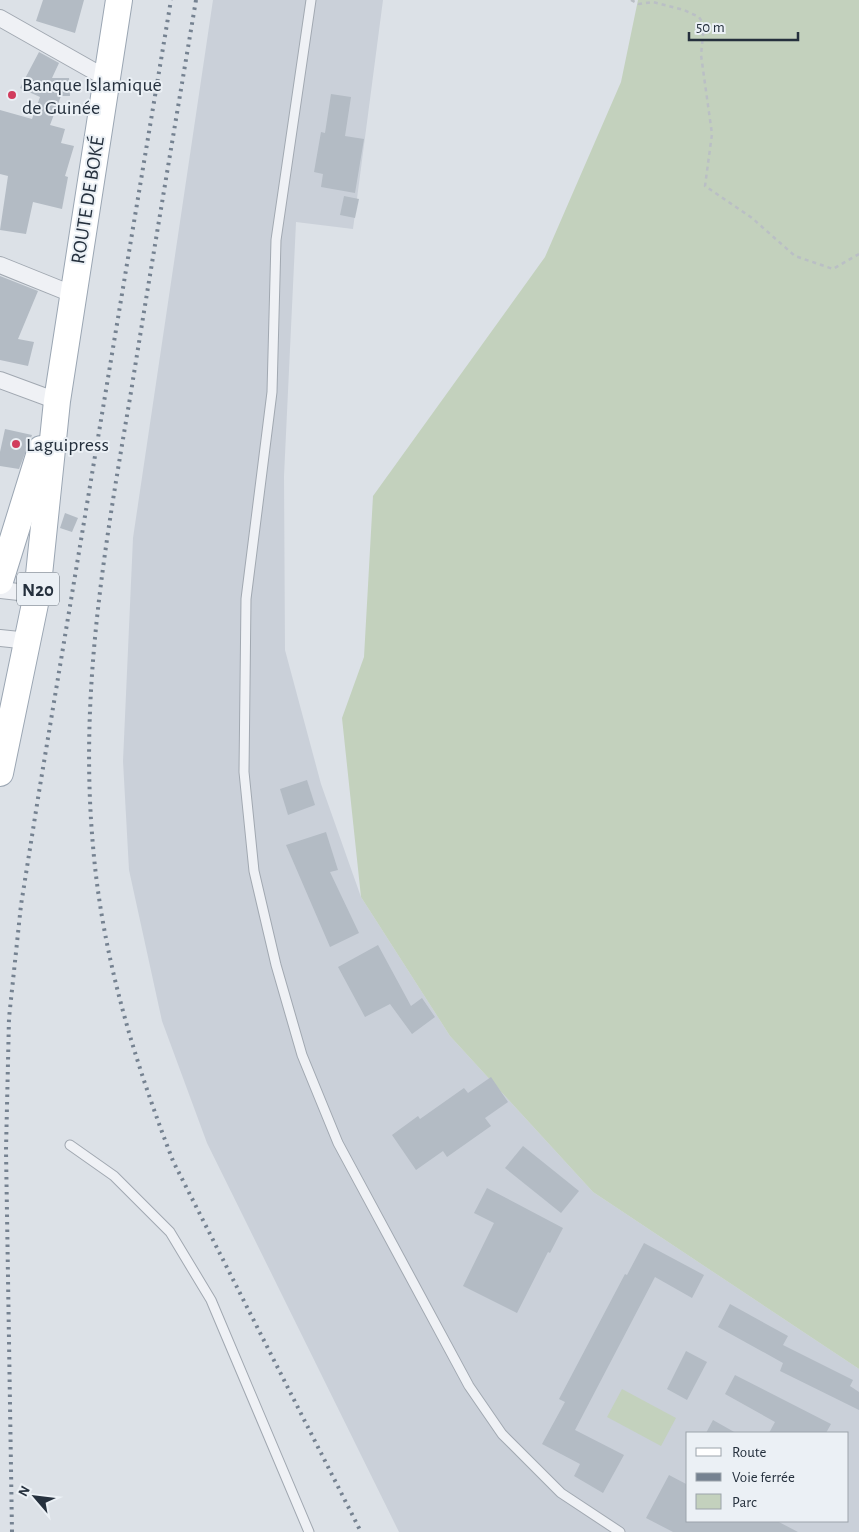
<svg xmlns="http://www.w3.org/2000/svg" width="859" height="1532" viewBox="0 0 859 1532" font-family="'Alegreya Sans',sans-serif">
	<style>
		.built { fill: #cad0d9; fill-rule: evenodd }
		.green { fill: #c3d1bd }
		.building { fill: #b3bbc4 }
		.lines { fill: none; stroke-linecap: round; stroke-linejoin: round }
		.lane-casing { stroke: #a1a8b1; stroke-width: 11 }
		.street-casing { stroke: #a1a8b1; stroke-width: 18 }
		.primary-casing { stroke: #9ba6b3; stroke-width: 28 }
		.path { stroke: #babfc5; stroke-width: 2.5; stroke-dasharray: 4 4; stroke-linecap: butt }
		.lane { stroke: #eff1f5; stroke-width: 9 }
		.street { stroke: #eff1f5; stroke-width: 16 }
		.primary { stroke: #fff; stroke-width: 26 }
		.rail { stroke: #758291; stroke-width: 4; stroke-dasharray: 2.5 5; stroke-linecap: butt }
		.poi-dot { fill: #d13c5d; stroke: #ebf0f5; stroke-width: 2 }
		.labels { text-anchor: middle; stroke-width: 4; stroke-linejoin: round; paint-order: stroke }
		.shield { fill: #ebf0f5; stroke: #606a74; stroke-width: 1 }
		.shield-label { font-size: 19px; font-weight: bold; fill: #25303d }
		.poi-label { font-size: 20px; fill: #25303d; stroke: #ebf0f5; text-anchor: start }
		.street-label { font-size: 20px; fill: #25303d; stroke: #ebf0f5 }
	</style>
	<rect width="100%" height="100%" fill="#dce1e7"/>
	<path class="built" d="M 213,0 L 383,0 L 353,229 L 296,222 L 284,476 L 285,650 L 321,784 L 361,897 L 450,1036 L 593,1192 L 859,1369 L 859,1532 L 399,1532 L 207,1143 L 162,1021 L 129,870 L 123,761 L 133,538 ZM 688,1433 L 848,1433 L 848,1521 L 688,1521 Z"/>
	<g class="green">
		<path d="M 638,0 L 859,0 L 859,1369 L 593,1192 L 450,1036 L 361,897 L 342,718 L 364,657 L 373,496 L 545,257 L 621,82 Z"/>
		<path d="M 622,1389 L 676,1418 L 661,1446 L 607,1417 Z"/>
	</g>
	<g class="building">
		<path d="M 43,0 L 84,0 L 75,33 L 36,21 Z"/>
		<path d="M 39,52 L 59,63 L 52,78 L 69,78 L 70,96 L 61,96 L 50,125 L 65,129 L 61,143 L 74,146 L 65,176 L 68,177 L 62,209 L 33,202 L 26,234 L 0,230 L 8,176 L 0,174 L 0,110 L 32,119 L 40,97 L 20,88 Z"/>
		<path d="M 331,94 L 351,97 L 345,136 L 364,139 L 355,193 L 321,187 L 323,174 L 314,172 L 321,132 L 325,133 Z"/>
		<path d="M 344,196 L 359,199 L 355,218 L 340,215 Z"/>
		<path d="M 0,276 L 38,291 L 18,339 L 34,342 L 28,366 L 0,360 Z"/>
		<path d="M 5,429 L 32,435 L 19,469 L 0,466 L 0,452 Z"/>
		<path d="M 65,513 L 78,518 L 72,532 L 60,528 Z"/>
		<path d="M 307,780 L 315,805 L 288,815 L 280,789 Z"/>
		<path d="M 326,832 L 338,870 L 330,872 L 359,933 L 330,947 L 286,845 Z"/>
		<path d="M 378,945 L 411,1006 L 422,998 L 435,1017 L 412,1034 L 390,1004 L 365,1017 L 338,967 Z"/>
		<path d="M 491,1077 L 508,1102 L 485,1118 L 491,1126 L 447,1157 L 443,1151 L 416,1170 L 392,1135 L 418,1116 L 420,1119 L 464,1088 L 468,1093 Z"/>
		<path d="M 523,1146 L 579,1191 L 561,1213 L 505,1168 Z"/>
		<path d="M 487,1188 L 563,1228 L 550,1253 L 548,1252 L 517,1313 L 463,1286 L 494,1223 L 474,1213 Z"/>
		<path d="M 644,1243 L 704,1275 L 692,1298 L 655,1277 L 575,1430 L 624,1455 L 603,1493 L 574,1476 L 580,1464 L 542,1444 L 565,1402 L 559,1399 L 625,1274 L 627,1275 Z"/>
		<path d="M 730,1304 L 788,1336 L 783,1345 L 853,1380 L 850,1386 L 859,1392 L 859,1410 L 780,1371 L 783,1363 L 718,1327 Z"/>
		<path d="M 686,1351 L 707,1362 L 687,1400 L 667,1389 Z"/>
		<path d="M 735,1375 L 831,1424 L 826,1433 L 769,1433 L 775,1422 L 725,1394 Z"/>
		<path d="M 713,1420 L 736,1433 L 706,1433 Z"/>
		<path d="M 669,1475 L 688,1485 L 688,1521 L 777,1521 L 798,1532 L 673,1532 L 646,1518 Z"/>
	</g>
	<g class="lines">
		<g class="lane-casing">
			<g id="lane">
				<path d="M 311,0 L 276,240 L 272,392 L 246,599 L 244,772 L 254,871 L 276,965 L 302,1055 L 338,1143 L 469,1386 L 502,1434 L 561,1493 L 620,1532"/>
				<path d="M 70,1145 L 114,1176 L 170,1232 L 211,1300 L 309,1532"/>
			</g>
		</g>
		<g class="street-casing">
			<g id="street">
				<path d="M 0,18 L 106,78"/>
				<path d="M 0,265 L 72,294"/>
				<path d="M 0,380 L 57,401"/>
				<path d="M 0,590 L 37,594"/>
				<path d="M 0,638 L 29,641"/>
			</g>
		</g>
		<g class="primary-casing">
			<g id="primary">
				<path d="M 0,581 L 41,449"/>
				<path d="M 0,773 L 37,594 L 57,401 L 119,0"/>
			</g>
		</g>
		<path class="path" d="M 631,0 L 639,4 L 653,2 L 684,10 L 699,17 L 704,25 L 701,55 L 712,134 L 705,186 L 752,218 L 795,256 L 833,269 L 859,254"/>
		<use href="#lane" class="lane"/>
		<use href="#street" class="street"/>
		<use href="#primary" class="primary"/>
		<g class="rail">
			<path d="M 196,0 C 174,131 152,261 131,392 C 105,545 79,690 93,846 C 102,955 134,1060 173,1161 L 361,1532"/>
			<path d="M 12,1532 L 6,1150 L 9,1018 L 21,905 L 39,792 L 171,0"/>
		</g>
	</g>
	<g class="poi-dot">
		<circle cx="12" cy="95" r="5"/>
		<circle cx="16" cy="444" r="5"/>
	</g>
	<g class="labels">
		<rect class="shield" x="17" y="572.5" width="42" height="33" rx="4"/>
		<g class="shield-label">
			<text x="38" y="596">N20</text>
		</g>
		<g class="poi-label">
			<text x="22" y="91">Banque Islamique<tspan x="22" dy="23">de Guinée</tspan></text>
			<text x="26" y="451">Laguipress</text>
		</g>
		<g class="street-label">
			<text transform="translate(87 200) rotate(-81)" y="7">ROUTE DE BOKÉ</text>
		</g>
	</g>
	<rect x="686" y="1432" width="162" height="90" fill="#ebf0f5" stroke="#9ca3ab"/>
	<rect x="696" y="1448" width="25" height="8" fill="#ffffff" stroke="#9ca3ab"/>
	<text x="732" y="1457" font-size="15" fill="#25303d">Route</text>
	<rect x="696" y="1473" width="25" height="8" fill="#758291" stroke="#9ca3ab"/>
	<text x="732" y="1482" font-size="15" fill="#25303d">Voie ferrée</text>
	<rect x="696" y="1494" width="25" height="15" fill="#c3d1bd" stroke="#9ca3ab"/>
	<text x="732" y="1507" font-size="15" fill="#25303d">Parc</text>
	<g transform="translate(35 1497) rotate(298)" stroke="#ebf0f5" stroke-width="4" paint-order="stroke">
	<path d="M0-4L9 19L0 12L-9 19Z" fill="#25303d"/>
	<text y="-8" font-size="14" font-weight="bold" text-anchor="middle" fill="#25303d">N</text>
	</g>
	<path d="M689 32v8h109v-8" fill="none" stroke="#25303d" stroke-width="2.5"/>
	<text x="696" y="32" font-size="15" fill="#25303d" stroke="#ebf0f5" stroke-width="4" paint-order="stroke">50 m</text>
</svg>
